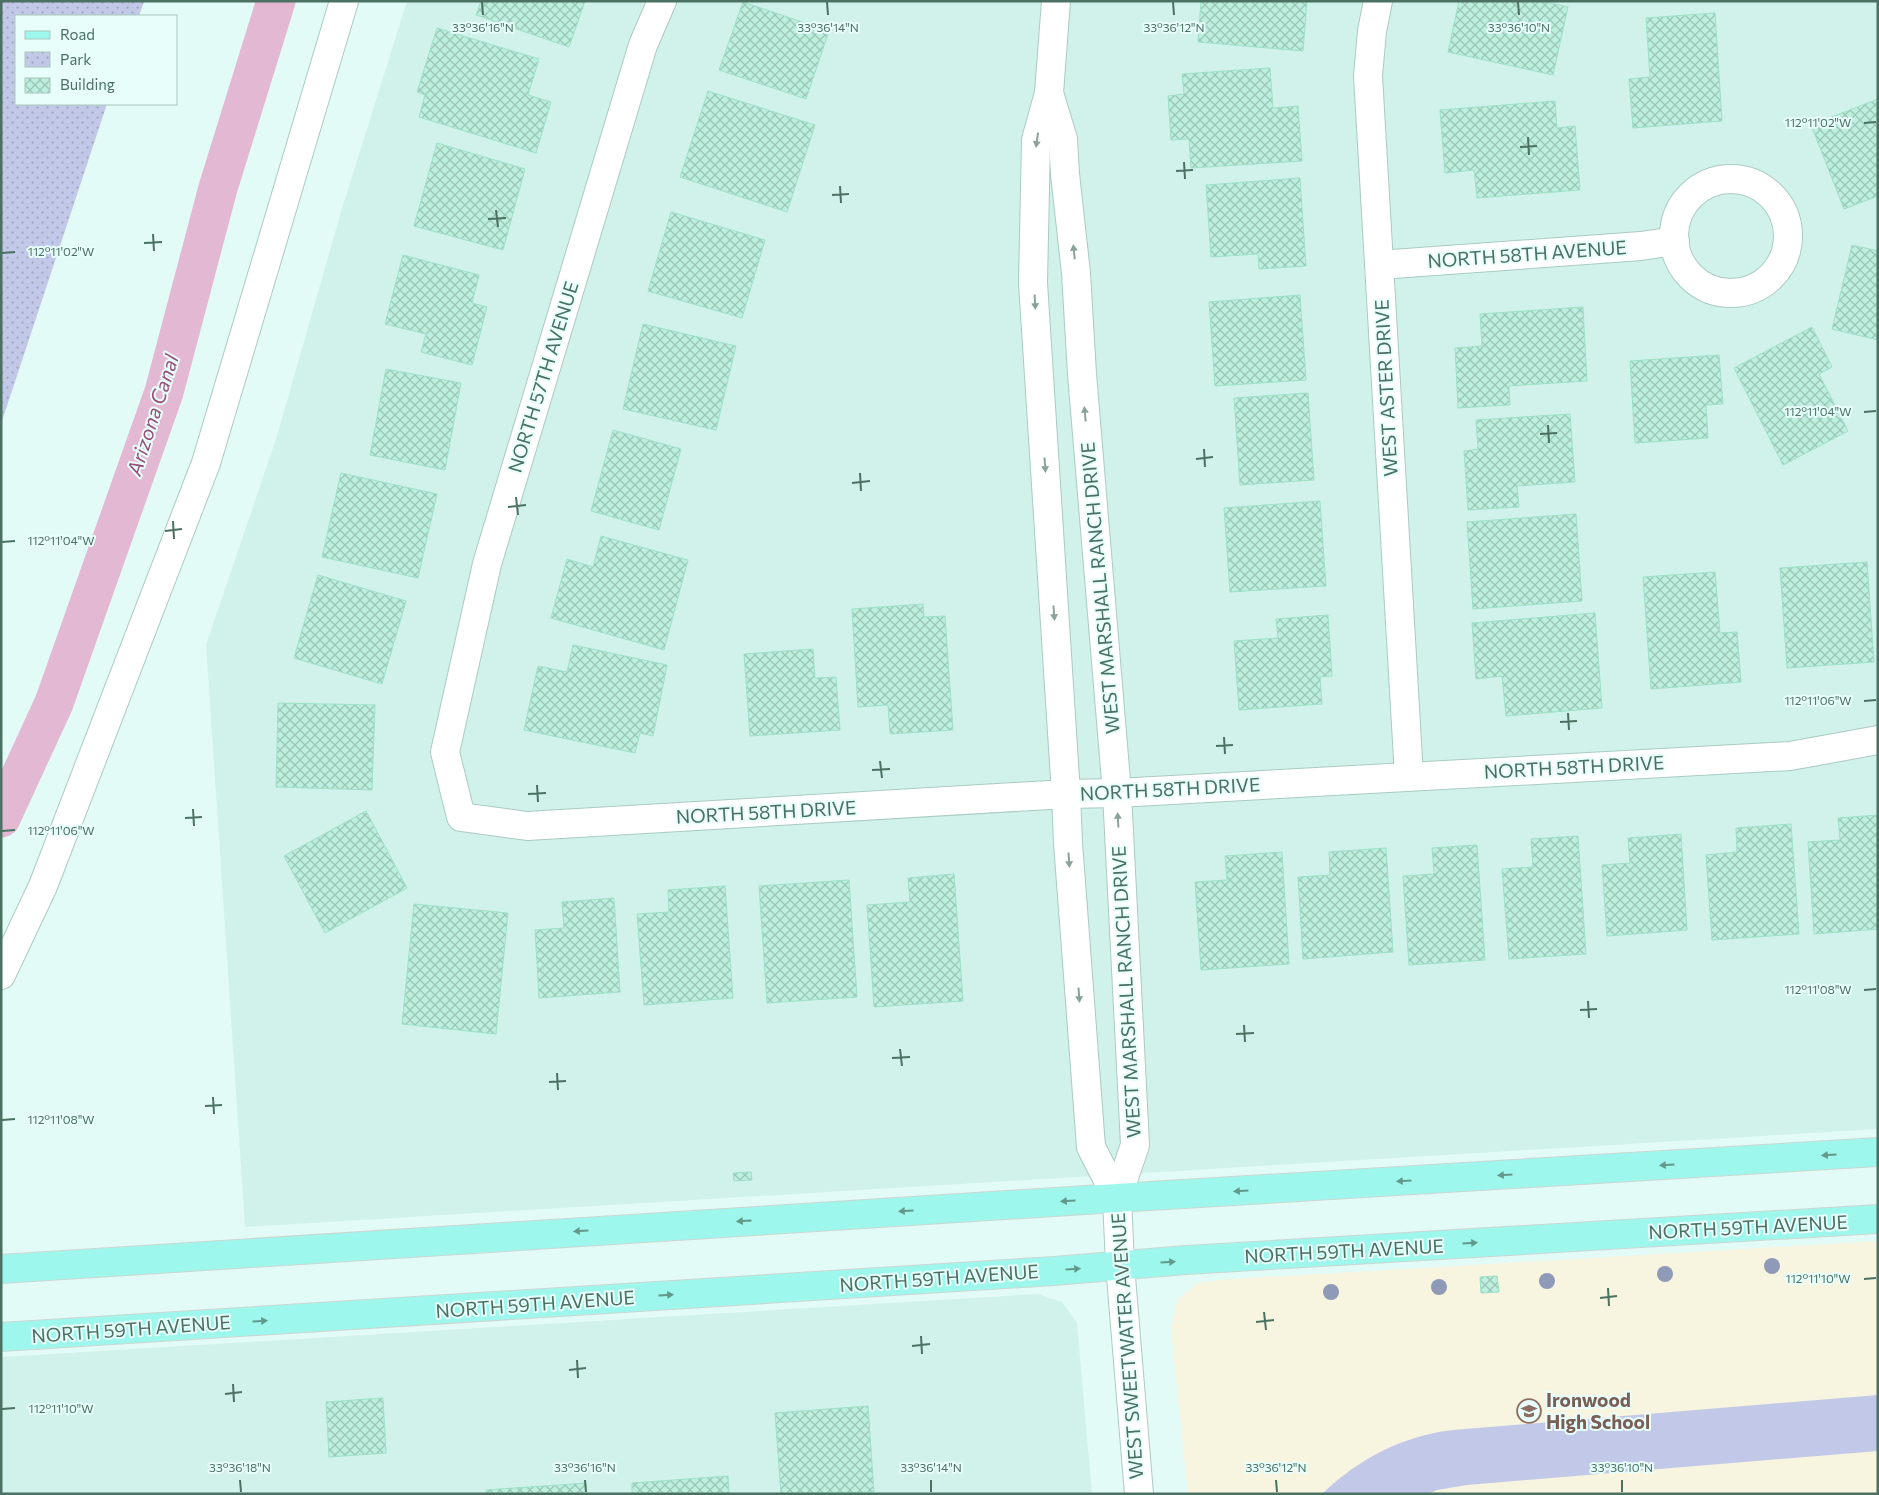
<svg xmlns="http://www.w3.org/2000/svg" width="1879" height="1495" viewBox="0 0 1879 1495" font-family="Commissioner,sans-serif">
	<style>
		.residential { fill: #d1f2eb }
		.education { fill: #f7f4df }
		.park { fill: url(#park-dots) }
		.pitch { fill: #c2c8e7 }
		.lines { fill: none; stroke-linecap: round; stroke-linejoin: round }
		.canal { stroke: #e3b8d2; stroke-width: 39 }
		.building { fill: url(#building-cross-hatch); stroke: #9de1c7 }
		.minor-casing { stroke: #aacbc1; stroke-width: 30 }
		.major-casing { stroke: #ccd7d3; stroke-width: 30 }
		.minor { stroke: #fff; stroke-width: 28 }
		.major { stroke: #9ef7ec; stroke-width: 28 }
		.tree { fill: #8e9ab7 }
		.oneway { fill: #89a399 }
		.oneway2 { fill: #63998b }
		.ticks { fill: none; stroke: #4a7162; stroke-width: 2 }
		.labels { text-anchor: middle; stroke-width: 4; stroke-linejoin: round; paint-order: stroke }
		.street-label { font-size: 19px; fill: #4a7162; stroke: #e8fefb }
		.education-label { font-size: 19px; font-weight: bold; fill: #785e54; stroke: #e8fefb; text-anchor: start }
		.water-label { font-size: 20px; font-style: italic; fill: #984e79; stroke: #e8fefb }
		.ticks-label { font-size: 12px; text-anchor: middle; fill: #4a7162; stroke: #e8fefb; stroke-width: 4; stroke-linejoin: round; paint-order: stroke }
	</style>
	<defs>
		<pattern id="park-dots" width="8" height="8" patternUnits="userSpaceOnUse" patternTransform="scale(1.25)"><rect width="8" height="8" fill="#c2c8e7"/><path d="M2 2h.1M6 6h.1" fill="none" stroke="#a0a7bf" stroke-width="1.8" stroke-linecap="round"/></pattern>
		<pattern id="building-cross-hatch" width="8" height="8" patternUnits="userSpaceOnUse" patternTransform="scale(1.25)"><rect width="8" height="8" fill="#bcefdd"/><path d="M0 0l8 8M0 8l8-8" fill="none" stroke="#9bc6b7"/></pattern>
	</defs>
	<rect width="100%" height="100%" fill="#e3fbf7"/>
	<g class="residential">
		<path d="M 407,1 L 1878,1 L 1878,1129 L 245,1227 L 206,645 L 277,436 L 340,215 Z"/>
		<path d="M 1038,1294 L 1062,1302 L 1077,1323 L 1092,1494 L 1,1494 L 1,1357 Z"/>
	</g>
	<path class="education" d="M 1878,1241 L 1878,1494 L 1188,1494 L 1171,1329 L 1178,1299 L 1198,1283 L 1219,1280 Z"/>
	<path class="park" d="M 1,1 L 144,1 L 139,16 L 16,16 L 16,104 L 107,104 L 1,424 Z"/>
	<path class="pitch" d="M 1878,1395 L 1878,1451 L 1467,1485 L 1437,1490 L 1428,1494 L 1322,1494 C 1352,1465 1389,1443 1430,1434 C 1441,1431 1453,1430 1465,1429 Z"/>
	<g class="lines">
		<path class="canal" d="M 1,818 L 54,703 L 164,392 L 218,188 L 276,1"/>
	</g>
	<g class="building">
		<path d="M 481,1 L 585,1 L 569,47 L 476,15 Z"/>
		<path d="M 1201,1 L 1307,1 L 1303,51 L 1198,42 Z"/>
		<path d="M 1459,1 L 1542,1 L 1568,7 L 1553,75 L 1448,52 Z"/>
		<path d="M 743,2 L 829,31 L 806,99 L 719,70 Z"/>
		<path d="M 1715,13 L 1722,121 L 1633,128 L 1629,79 L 1650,77 L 1646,18 Z"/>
		<path d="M 437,28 L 539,59 L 528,95 L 551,102 L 536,153 L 419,117 L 425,95 L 417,92 Z"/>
		<path d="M 1270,68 L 1273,108 L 1298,106 L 1302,161 L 1191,168 L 1189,139 L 1171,140 L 1168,96 L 1184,94 L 1182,74 Z"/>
		<path d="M 708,91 L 815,125 L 787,212 L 680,177 Z"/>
		<path d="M 1878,99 L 1878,196 L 1844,209 L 1811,125 Z"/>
		<path d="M 1555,101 L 1557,128 L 1575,126 L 1580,190 L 1477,198 L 1474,170 L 1445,173 L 1440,110 Z"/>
		<path d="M 437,143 L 525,169 L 503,250 L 414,226 Z"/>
		<path d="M 1300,178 L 1306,266 L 1259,269 L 1258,254 L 1211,257 L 1206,185 Z"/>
		<path d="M 671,212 L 765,240 L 742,318 L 648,291 Z"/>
		<path d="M 1852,245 L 1878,251 L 1878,340 L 1832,329 Z"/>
		<path d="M 403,255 L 479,275 L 472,303 L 487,307 L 472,365 L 421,352 L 426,334 L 385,324 Z"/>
		<path d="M 1300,295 L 1306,380 L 1215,386 L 1209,302 Z"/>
		<path d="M 1583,307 L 1587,381 L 1509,386 L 1510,405 L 1458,408 L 1455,348 L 1482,346 L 1480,314 Z"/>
		<path d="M 643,324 L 736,346 L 716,430 L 623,409 Z"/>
		<path d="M 1812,327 L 1832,367 L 1819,374 L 1848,431 L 1783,465 L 1734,368 Z"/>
		<path d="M 1719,355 L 1723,404 L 1706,405 L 1708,438 L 1635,443 L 1630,361 Z"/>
		<path d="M 386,369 L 461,383 L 445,470 L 370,455 Z"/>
		<path d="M 1308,393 L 1314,480 L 1240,485 L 1234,398 Z"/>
		<path d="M 1570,414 L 1575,482 L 1517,486 L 1519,507 L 1468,510 L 1464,451 L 1478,449 L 1476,420 Z"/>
		<path d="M 613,430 L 681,449 L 659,530 L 591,511 Z"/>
		<path d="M 341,473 L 437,494 L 418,578 L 322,557 Z"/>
		<path d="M 1320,501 L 1326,586 L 1230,592 L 1224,508 Z"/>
		<path d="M 1576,514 L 1582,601 L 1473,609 L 1467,522 Z"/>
		<path d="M 601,536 L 688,560 L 664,650 L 551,618 L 567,559 L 593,567 Z"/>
		<path d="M 1867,562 L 1874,662 L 1787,668 L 1780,568 Z"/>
		<path d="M 1715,572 L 1720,633 L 1737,632 L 1741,682 L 1651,689 L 1643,577 Z"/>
		<path d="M 318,575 L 406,601 L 382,684 L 294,658 Z"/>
		<path d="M 923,604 L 924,617 L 945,616 L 953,730 L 890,734 L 888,705 L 858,707 L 852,609 Z"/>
		<path d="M 1595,613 L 1602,708 L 1506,716 L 1502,676 L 1476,679 L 1472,623 Z"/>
		<path d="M 1328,615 L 1332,676 L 1320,677 L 1322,704 L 1239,710 L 1234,641 L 1278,638 L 1276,619 Z"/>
		<path d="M 573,645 L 667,665 L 653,736 L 640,733 L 635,753 L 524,730 L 538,666 L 567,672 Z"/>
		<path d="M 813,649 L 815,678 L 836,677 L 840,730 L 750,736 L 744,654 Z"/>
		<path d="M 278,703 L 375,705 L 372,790 L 276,787 Z"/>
		<path d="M 366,811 L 407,888 L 325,933 L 284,856 Z"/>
		<path d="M 1878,815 L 1878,929 L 1814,934 L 1808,842 L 1840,840 L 1838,818 Z"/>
		<path d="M 1791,824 L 1799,934 L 1712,940 L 1706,855 L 1737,852 L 1736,828 Z"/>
		<path d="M 1681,834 L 1687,930 L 1607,936 L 1602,865 L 1630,863 L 1628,838 Z"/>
		<path d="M 1578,836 L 1586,954 L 1509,959 L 1502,869 L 1533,867 L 1531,839 Z"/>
		<path d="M 1477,845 L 1485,960 L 1409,965 L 1403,876 L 1434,874 L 1432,848 Z"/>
		<path d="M 1386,848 L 1393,952 L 1303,959 L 1298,877 L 1330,875 L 1329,852 Z"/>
		<path d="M 1282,852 L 1289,964 L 1201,970 L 1195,882 L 1227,880 L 1225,856 Z"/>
		<path d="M 954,874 L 963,1001 L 874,1007 L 867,905 L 910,902 L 908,878 Z"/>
		<path d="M 849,880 L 857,997 L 767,1003 L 759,886 Z"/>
		<path d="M 725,886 L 733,998 L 644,1005 L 637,914 L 669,912 L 668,890 Z"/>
		<path d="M 614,898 L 620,992 L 539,998 L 535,930 L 564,928 L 562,902 Z"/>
		<path d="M 414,904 L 508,913 L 496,1034 L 402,1024 Z"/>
		<path d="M 751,1172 L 752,1180 L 734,1181 L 733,1173 Z"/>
		<path d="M 1497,1276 L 1499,1292 L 1481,1293 L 1480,1277 Z"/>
		<path d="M 383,1398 L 386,1453 L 329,1457 L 326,1402 Z"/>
		<path d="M 868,1406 L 874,1492 L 781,1494 L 775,1413 Z"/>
		<path d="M 728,1476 L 729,1494 L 632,1494 L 632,1483 Z"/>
		<path d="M 586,1483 L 586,1494 L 486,1494 L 486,1490 Z"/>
	</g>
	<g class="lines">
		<g class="minor-casing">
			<g id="minor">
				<path d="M 662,1 L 643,45 L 487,564 L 445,752 L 461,817 L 527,826 L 1066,794 L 1117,793 L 1790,756 L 1878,740"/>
				<path d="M 1056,1 L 1049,93 L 1036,140 L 1033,283 L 1066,794 L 1068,843 L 1091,1147 L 1117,1198"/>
				<path d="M 1378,1 L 1372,31 L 1368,76 L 1409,776"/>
				<path d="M 1049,93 L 1063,139 L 1065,174 L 1076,273 L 1082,374 L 1117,793 L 1135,1145 L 1117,1198 L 1120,1265 L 1139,1494"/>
				<circle cx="1731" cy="236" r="57"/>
				<path d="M 1379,265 L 1641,246 L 1675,241"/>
				<path d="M 1,975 L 43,886 L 206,463 L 344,1"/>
			</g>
		</g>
		<g class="major-casing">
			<g id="major">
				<path d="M 1,1269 L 1117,1198 L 1878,1152"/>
				<path d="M 1,1337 L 1054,1271 L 1186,1260 L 1878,1219"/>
			</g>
		</g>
		<use href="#minor" class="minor"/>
		<use href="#major" class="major"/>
	</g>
	<g class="tree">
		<circle cx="1772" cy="1266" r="8"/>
		<circle cx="1665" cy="1274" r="8"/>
		<circle cx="1547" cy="1281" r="8"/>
		<circle cx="1439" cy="1287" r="8"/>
		<circle cx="1331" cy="1292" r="8"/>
	</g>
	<defs><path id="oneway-solid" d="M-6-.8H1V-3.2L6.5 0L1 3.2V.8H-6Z" transform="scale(1.25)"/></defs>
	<g class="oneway">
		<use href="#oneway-solid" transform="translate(1037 140) rotate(98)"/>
		<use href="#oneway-solid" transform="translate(1074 252) rotate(-96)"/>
		<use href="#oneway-solid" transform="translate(1035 302) rotate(87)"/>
		<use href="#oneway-solid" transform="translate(1085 414) rotate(-95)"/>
		<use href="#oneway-solid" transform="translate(1045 465) rotate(86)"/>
		<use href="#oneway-solid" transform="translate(1054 613) rotate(86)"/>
		<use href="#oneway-solid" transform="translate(1118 820) rotate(-93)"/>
		<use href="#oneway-solid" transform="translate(1069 860) rotate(86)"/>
		<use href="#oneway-solid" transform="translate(1079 995) rotate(86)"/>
	</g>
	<g class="oneway2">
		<use href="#oneway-solid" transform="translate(1829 1155) rotate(177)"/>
		<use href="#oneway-solid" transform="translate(1667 1165) rotate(177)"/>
		<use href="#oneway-solid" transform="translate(1505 1175) rotate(177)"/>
		<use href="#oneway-solid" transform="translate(1404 1181) rotate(177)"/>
		<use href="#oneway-solid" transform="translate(1241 1191) rotate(177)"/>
		<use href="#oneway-solid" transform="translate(1068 1201) rotate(176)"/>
		<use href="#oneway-solid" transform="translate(906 1211) rotate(177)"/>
		<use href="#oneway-solid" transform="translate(744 1221) rotate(176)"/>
		<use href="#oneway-solid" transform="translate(581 1231) rotate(176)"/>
		<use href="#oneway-solid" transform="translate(1470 1243) rotate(-3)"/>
		<use href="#oneway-solid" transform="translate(1168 1262) rotate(-4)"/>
		<use href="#oneway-solid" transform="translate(1073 1269) rotate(-4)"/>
		<use href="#oneway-solid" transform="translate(666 1295) rotate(-4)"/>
		<use href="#oneway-solid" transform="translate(260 1321) rotate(-4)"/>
	</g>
	<path class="ticks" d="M 482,2 L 483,15M 827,2 L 828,15M 1173,2 L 1174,15M 1518,2 L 1519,15M 1864,123 L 1876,122M 1528,137 L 1529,155M 1520,147 L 1537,146M 1184,162 L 1185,179M 1176,171 L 1193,170M 840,186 L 841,203M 832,195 L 849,194M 496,210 L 498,227M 488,219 L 506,218M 153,234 L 154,251M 144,243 L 162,242M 2,253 L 15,252M 1864,412 L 1876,411M 1548,425 L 1549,443M 1540,434 L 1557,433M 1204,449 L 1205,467M 1196,459 L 1213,457M 860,473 L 861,491M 852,483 L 870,481M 516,497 L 518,515M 508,507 L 526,505M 173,521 L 174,539M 165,531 L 182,529M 2,542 L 15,541M 1864,701 L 1876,700M 1568,713 L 1569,730M 1560,722 L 1577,721M 1224,737 L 1225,754M 1216,746 L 1233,745M 880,761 L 882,778M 872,770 L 890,769M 537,785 L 538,802M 528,794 L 546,793M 193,809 L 194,826M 185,818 L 202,817M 2,831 L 15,830M 1864,990 L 1876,989M 1588,1001 L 1589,1018M 1580,1010 L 1597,1009M 1244,1025 L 1245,1042M 1236,1034 L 1254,1033M 900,1049 L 902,1066M 892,1058 L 910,1057M 557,1073 L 558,1090M 549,1082 L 566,1081M 213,1097 L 214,1114M 205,1106 L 222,1105M 2,1120 L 15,1119M 1864,1279 L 1876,1278M 1608,1288 L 1609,1306M 1600,1298 L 1617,1296M 1264,1312 L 1266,1330M 1256,1322 L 1274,1320M 921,1336 L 922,1354M 912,1346 L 930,1344M 577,1360 L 578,1378M 569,1370 L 586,1368M 233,1384 L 234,1402M 225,1394 L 242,1392M 2,1409 L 15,1408M 240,1480 L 241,1492M 585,1480 L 586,1492M 931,1480 L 931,1492M 1276,1480 L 1277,1492M 1622,1480 L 1622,1492"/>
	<defs>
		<g id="school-ring" transform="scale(1.25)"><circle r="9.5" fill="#e8fefb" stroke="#8d6e63" stroke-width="1.5"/><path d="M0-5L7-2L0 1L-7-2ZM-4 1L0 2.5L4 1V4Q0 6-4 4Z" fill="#8d6e63"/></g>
	</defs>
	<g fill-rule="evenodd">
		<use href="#school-ring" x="1529" y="1411"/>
	</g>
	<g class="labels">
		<g class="street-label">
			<text transform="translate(1527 254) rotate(-4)" y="7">NORTH 58TH AVENUE</text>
			<text transform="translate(543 377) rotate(-73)" y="7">NORTH 57TH AVENUE</text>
			<text transform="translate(1386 388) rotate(-93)" y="7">WEST ASTER DRIVE</text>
			<text transform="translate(1100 588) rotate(-95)" y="7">WEST MARSHALL RANCH DRIVE</text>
			<text transform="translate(1574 767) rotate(-3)" y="7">NORTH 58TH DRIVE</text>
			<text transform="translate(1170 789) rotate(-3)" y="7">NORTH 58TH DRIVE</text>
			<text transform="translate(766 812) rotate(-3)" y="7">NORTH 58TH DRIVE</text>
			<text transform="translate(1126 992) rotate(-93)" y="7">WEST MARSHALL RANCH DRIVE</text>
			<text transform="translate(1748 1227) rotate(-3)" y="7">NORTH 59TH AVENUE</text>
			<text transform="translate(1344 1251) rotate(-3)" y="7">NORTH 59TH AVENUE</text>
			<text transform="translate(939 1278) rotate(-4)" y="7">NORTH 59TH AVENUE</text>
			<text transform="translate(535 1304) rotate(-4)" y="7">NORTH 59TH AVENUE</text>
			<text transform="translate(131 1329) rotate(-4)" y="7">NORTH 59TH AVENUE</text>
			<text transform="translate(1127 1346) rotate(-94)" y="7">WEST SWEETWATER AVENUE</text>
		</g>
		<g class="education-label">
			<text x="1546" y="1407">Ironwood<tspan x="1546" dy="22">High School</tspan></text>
		</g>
		<g class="water-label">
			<text transform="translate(153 415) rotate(-72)" y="7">Arizona Canal</text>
		</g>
	</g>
	<g class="ticks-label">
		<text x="483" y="32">33°36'16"N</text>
		<text x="828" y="32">33°36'14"N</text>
		<text x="1174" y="32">33°36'12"N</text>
		<text x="1519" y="32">33°36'10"N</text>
		<text x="1818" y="127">112°11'02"W</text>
		<text x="61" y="256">112°11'02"W</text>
		<text x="1818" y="416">112°11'04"W</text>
		<text x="61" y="545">112°11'04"W</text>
		<text x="1818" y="705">112°11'06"W</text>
		<text x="61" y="835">112°11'06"W</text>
		<text x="1818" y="994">112°11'08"W</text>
		<text x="61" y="1124">112°11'08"W</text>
		<text x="1818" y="1283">112°11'10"W</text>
		<text x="61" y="1413">112°11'10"W</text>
		<text x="240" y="1472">33°36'18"N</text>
		<text x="585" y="1472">33°36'16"N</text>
		<text x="931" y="1472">33°36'14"N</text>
		<text x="1276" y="1472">33°36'12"N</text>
		<text x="1622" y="1472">33°36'10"N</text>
	</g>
	<rect width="1879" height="1495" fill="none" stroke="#4a7162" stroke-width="5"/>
	<rect x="15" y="15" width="162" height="90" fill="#e8fefb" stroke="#a9c6be"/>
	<rect x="25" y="31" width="25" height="8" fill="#9ef7ec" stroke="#a9c6be"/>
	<text x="60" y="40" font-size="15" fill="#4a7162">Road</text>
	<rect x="25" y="52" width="25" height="15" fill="url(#park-dots)" stroke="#a9c6be"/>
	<text x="60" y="65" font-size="15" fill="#4a7162">Park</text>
	<rect x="25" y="78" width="25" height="15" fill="url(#building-cross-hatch)" stroke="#a9c6be"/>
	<text x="60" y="90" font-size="15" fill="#4a7162">Building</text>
</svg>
